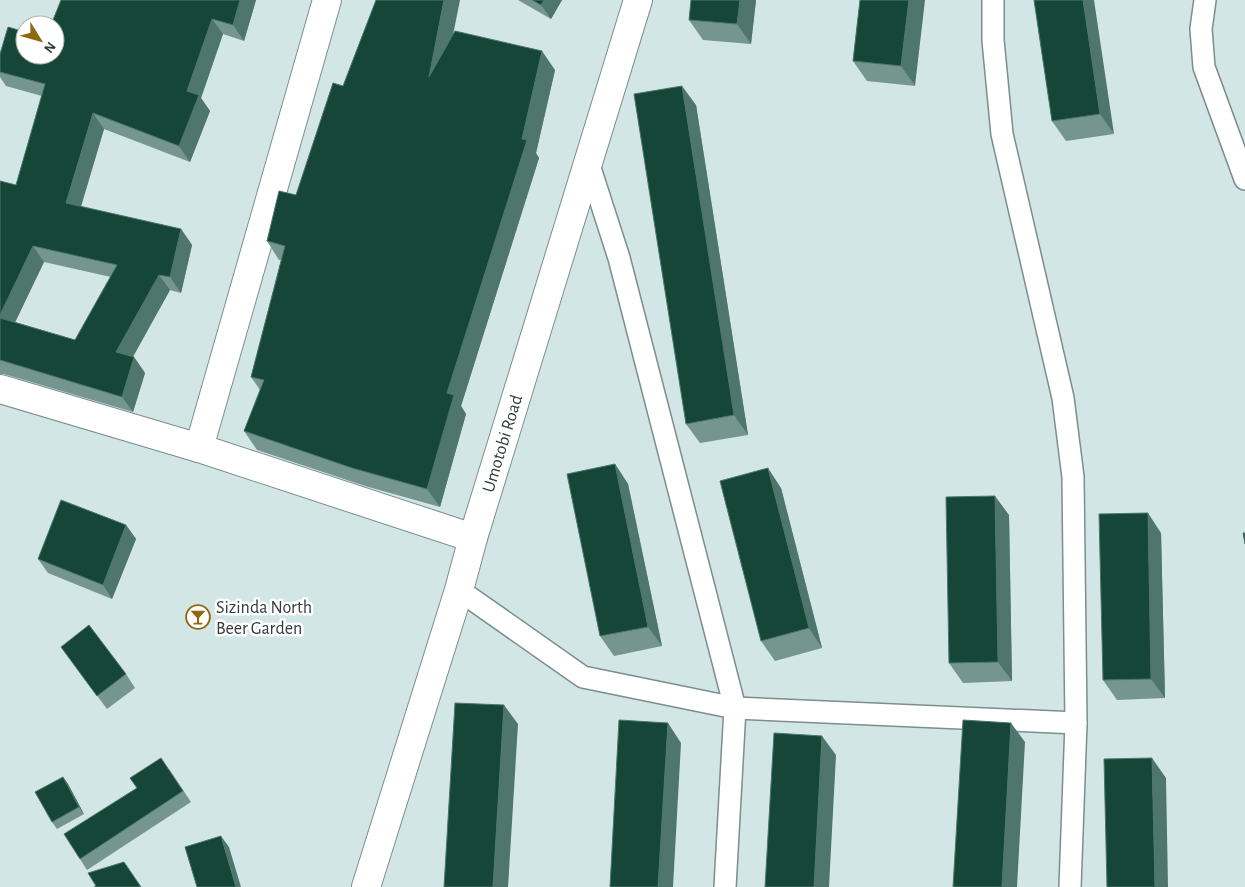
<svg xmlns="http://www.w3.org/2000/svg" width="1245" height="887" viewBox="0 0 1245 887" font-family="'Alegreya Sans',sans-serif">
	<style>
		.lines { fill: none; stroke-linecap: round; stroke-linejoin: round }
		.lane-casing { stroke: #7c8e8e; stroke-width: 24 }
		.street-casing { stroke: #7c8e8e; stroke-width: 30 }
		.lane { stroke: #fff; stroke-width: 21 }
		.street { stroke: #fff; stroke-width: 28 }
		.wall { fill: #74968f; fill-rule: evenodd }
		.shaded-wall { fill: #4e766c }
		.building { fill: #154638; stroke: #4e766c }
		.labels { text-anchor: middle; stroke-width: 5; stroke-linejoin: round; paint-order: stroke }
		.street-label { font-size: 18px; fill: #333b3b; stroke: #fff }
		.poi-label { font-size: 18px; fill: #333b3b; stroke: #fff; text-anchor: start }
	</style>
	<rect width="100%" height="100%" fill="#d2e6e6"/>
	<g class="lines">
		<g class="lane-casing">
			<g id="lane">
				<path d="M 993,0 L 993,40 L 1002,134 L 1063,398 L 1073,477 L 1076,723 L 1070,887"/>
				<path d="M 1205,0 L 1201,29 L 1204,67 L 1245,179"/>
				<path d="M 589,165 L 619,258 L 735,708 L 725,887"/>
				<path d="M 459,590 L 583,677 L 735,708 L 1076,723"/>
			</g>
		</g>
		<g class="street-casing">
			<g id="street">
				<path d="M 0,389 L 199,448 L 473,538"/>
				<path d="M 199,448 L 327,0"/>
				<path id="s1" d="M 366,887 L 459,590 L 473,538 L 638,0"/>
			</g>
		</g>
		<use href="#lane" class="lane"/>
		<use href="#street" class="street"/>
	</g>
	<g class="wall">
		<path d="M 61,0 L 256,0 L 244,41 L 223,34 L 201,98 L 210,111 L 190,162 L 104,129 L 81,207 L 181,229 L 192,245 L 181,293 L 170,290 L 133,357 L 134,357 L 145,373 L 133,412 L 4,374 L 0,374 L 0,181 L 16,185 L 42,96 L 6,86 L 0,77 L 0,54 L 55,55 ZM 44,262 L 111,277 L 75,340 L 15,322 Z"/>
		<path d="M 518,0 L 562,0 L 551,19 Z"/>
		<path d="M 756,0 L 751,44 L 703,40 L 689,20 Z"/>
		<path d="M 860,0 L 915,86 L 867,81 L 853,61 Z"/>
		<path d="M 1034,0 L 1114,134 L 1066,141 L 1052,121 Z"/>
		<path d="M 453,34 L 555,70 L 536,153 L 539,158 L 461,406 L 466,414 L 440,507 L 365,486 L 257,450 L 244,431 L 260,390 L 251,377 L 281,260 L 279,260 L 267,241 L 296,195 L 343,86 Z"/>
		<path d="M 696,105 L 748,435 L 700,443 L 686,424 Z"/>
		<path d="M 615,464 L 628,484 L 662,646 L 614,656 L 600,636 Z"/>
		<path d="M 781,488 L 822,648 L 775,661 L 761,641 Z"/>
		<path d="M 1009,515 L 1012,681 L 963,683 L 949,663 Z"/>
		<path d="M 126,525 L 136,539 L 112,599 L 48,573 L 38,559 Z"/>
		<path d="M 1161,533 L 1165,698 L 1117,700 L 1103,680 Z"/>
		<path d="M 61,647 L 126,674 L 135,688 L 107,709 Z"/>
		<path d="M 169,769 L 191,802 L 87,870 L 80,859 Z"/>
		<path d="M 63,777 L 68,784 L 84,814 L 57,829 L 52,822 Z"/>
	</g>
	<g class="shaded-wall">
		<path d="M 240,0 L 256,0 L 244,41 L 233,25 Z"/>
		<path d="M 444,0 L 460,0 L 441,95 L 429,77 Z"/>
		<path d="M 544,0 L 562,0 L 551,19 L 541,5 Z"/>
		<path d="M 740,0 L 756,0 L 751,44 L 737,24 Z"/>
		<path d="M 909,0 L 925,0 L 915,86 L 901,66 Z"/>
		<path d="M 1083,0 L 1094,0 L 1114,134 L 1100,114 Z"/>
		<path d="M 212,19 L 223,34 L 201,98 L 210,111 L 190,162 L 179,146 L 187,91 Z"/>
		<path d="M 542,51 L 555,70 L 536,153 L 539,158 L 461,406 L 466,414 L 440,507 L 427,489 L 447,393 L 522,139 Z"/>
		<path d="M 682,86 L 696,105 L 748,435 L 734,415 Z"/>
		<path d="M 93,113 L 104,129 L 77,219 L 66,203 Z"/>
		<path d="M 181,229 L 192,245 L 181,293 L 170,277 Z"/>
		<path d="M 33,246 L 44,262 L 10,333 L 0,319 L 0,315 Z"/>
		<path d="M 159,275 L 170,290 L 127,367 L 116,352 Z"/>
		<path d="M 134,357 L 145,373 L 133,412 L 122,397 Z"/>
		<path d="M 615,464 L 628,484 L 662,646 L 648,627 Z"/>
		<path d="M 768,468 L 781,488 L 822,648 L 809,628 Z"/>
		<path d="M 995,496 L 1009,515 L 1012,681 L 998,662 Z"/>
		<path d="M 1148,513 L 1161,533 L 1165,698 L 1151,679 Z"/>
		<path d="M 126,525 L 136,539 L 112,599 L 103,585 Z"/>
		<path d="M 504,705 L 518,724 L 508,887 L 493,887 Z"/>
		<path d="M 668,723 L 681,743 L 673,887 L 658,887 Z"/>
		<path d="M 1011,723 L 1025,742 L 1017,887 L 1002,887 Z"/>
		<path d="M 822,736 L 836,755 L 829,887 L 814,887 Z"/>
		<path d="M 1152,758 L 1166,778 L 1168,887 L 1155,887 Z"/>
		<path d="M 63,777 L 68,784 L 84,814 L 79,807 Z"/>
		<path d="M 221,836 L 229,847 L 241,887 L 236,887 Z"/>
	</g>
	<g class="building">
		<path d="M 61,0 L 240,0 L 233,25 L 212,19 L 187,91 L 199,95 L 179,146 L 93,113 L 66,203 L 181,229 L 170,277 L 159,275 L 116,352 L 134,357 L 122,397 L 0,360 L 0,318 L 75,340 L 117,265 L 33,246 L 0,315 L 0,181 L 16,185 L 45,84 L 0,72 L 0,54 L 8,27 L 25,32 L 25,55 L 55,55 L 55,25 L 51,25 Z"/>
		<path d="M 376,0 L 444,0 L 429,77 L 455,31 L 542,51 L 522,139 L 527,140 L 447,393 L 454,395 L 427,489 L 352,468 L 244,431 L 264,380 L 251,377 L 285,246 L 267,241 L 279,191 L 296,195 L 333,83 L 343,86 Z"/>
		<path d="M 532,0 L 544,0 L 541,5 Z"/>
		<path d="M 691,0 L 740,0 L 737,24 L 689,20 Z"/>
		<path d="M 860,0 L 909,0 L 901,66 L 853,61 Z"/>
		<path d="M 1034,0 L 1083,0 L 1100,114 L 1052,121 Z"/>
		<path d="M 682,86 L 734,415 L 686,424 L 634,94 Z"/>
		<path d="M 615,464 L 648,627 L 600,636 L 567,474 Z"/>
		<path d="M 768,468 L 809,628 L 761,641 L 720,481 Z"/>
		<path d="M 995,496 L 998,662 L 949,663 L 946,497 Z"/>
		<path d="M 61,500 L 126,525 L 103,585 L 38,559 Z"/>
		<path d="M 1148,513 L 1151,679 L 1103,680 L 1099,514 Z"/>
		<path d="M 1243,533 L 1245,533 L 1245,544 Z"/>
		<path d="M 89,625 L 126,674 L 97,696 L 61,647 Z"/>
		<path d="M 455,703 L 504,705 L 493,887 L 444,887 Z"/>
		<path d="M 619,720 L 668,723 L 658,887 L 610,887 Z"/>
		<path d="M 963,720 L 1011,723 L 1002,887 L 953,887 Z"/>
		<path d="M 774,733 L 822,736 L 814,887 L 765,887 Z"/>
		<path d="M 161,758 L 183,791 L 80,859 L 64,834 L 137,788 L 130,778 Z"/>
		<path d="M 1152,758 L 1155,887 L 1107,887 L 1104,759 Z"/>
		<path d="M 63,777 L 79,807 L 52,822 L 35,792 Z"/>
		<path d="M 221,836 L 236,887 L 197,887 L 185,847 Z"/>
		<path d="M 124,862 L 141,887 L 94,887 L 96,886 L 88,873 Z"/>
	</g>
	<defs>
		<g id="bar-ring" transform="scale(1.25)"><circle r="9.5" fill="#fff" stroke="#916810" stroke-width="1.5"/><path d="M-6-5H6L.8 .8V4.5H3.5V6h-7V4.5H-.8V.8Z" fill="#916810"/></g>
	</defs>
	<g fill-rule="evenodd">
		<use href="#bar-ring" x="198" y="617"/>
	</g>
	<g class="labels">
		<g class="street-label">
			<text dy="6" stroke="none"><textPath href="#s1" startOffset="464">Umotobi Road</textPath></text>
		</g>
		<g class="poi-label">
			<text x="216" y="613">Sizinda North<tspan x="216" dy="21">Beer Garden</tspan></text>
		</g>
	</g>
	<g transform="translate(40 40) rotate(127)"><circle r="24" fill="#ffffff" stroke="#adb1b1"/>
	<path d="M0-4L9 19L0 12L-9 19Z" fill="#916810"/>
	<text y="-8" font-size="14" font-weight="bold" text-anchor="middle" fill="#333b3b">N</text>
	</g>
</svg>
